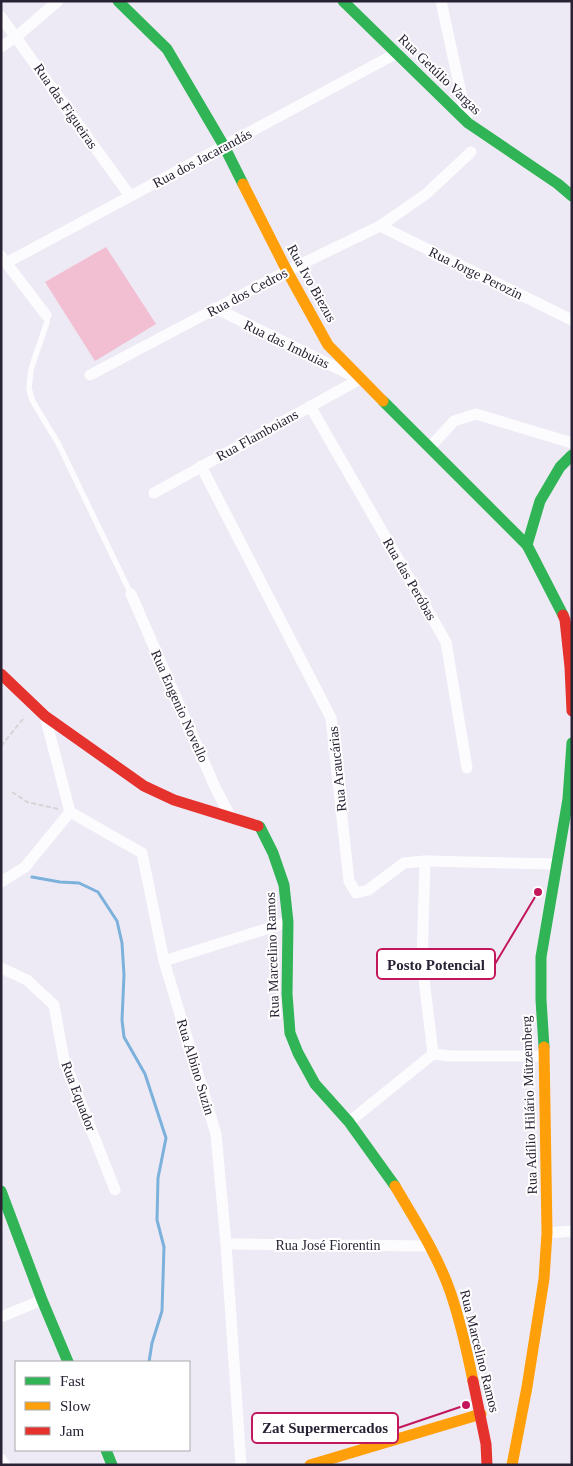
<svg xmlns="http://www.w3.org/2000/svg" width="573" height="1466" viewBox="0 0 573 1466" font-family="'Times New Roman',serif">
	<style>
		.green { fill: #f1bfd1 }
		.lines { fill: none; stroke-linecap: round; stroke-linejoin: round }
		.stream { stroke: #7bb1db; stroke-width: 3 }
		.path { stroke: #d5d4d7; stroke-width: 2; stroke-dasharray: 5 2.5; stroke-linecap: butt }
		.lane { stroke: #fcfcfe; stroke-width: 5.5 }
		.street { stroke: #fcfcfe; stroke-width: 11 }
		.fast { stroke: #30b455; stroke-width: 11 }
		.slow { stroke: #ff9f0a; stroke-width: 11 }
		.jam { stroke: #e5322d; stroke-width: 11 }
		.labels { text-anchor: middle; stroke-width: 4; stroke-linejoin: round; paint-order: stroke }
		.street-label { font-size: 14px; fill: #292234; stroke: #fff }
		.leader { fill: none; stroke: #c2185b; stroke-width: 2 }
		.callout-dot { fill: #c2185b; stroke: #fff; stroke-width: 2 }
		.callout { fill: #fff; stroke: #c2185b; stroke-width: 2 }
		.callout-label { font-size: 15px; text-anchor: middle; font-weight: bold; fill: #292234 }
	</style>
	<rect width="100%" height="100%" fill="#eeeaf5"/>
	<path class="green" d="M 106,247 L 156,324 L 95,361 L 45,282 Z"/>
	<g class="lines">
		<path class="stream" d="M 32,877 L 60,882 L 79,883 L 98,892 L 117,921 L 122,943 L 124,975 L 122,1020 L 124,1037 L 145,1074 L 166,1138 L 158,1178 L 157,1220 L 164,1247 L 162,1311 L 152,1343 L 149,1362"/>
		<g class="path">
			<path d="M 1,746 L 23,719 L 24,716"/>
			<path d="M 12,792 L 27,802 L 58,809"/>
		</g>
		<path class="lane" d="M 46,315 L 47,322 L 31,369 L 29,388 L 32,400 L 58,443 L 131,594"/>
		<g class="street">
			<path d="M 441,1 L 467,121"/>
			<path d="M 1,17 L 130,196"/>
			<path d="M 1,47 L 16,37 L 58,1"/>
			<path d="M 380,226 L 572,320"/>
			<path d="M 1,256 L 46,315"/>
			<path d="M 6,263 L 397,53"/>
			<path d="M 215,308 L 351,375"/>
			<path d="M 90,375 L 287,271 L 380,226 L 426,194 L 471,152"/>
			<path d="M 310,406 L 446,642 L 467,768"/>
			<path d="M 430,447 L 454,421 L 476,414 L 572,443"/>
			<path d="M 201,466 L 331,718 L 349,881 L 356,893 L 368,890 L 404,863 L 425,861 L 556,864"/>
			<path d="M 154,493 L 360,379"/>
			<path d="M 131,594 L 215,787 L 231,818"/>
			<path d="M 45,716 L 70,812 L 142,853 L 164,961 L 216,1134 L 226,1244 L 241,1465"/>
			<path d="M 425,861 L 422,962 L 433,1054"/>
			<path d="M 1,882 L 25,867 L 70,812"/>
			<path d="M 164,961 L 288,922"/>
			<path d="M 1,968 L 27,980 L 54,1005 L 64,1060 L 115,1190"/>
			<path d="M 349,1122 L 433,1054 L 450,1056 L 544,1056"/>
			<path d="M 547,1233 L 572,1231"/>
			<path d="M 226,1244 L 430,1246"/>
			<path d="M 1,1317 L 42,1300"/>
			<path d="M 1,1459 L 5,1465"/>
		</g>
		<g class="fast">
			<path d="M 118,1 L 167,49 L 224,146 L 243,184"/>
			<path d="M 343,1 L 468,123 L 558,184 L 572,196"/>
			<path d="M 383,401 L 527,545 L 563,615"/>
			<path d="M 527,545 L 540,501 L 560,467 L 572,455"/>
			<path d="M 258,826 L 260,827 L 273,853 L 284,885 L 288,922 L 287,994 L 290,1033 L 298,1053 L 315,1084 L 349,1122 L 395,1186"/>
			<path d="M 544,1047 L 541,1000 L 541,957 L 568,799 L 572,743"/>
			<path d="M 1,1191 L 42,1300 L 68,1362"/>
			<path d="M 106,1450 L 112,1465"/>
		</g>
		<g class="slow">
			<path d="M 243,184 L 287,271 L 328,345 L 383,401"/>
			<path d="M 395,1186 C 415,1220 437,1254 450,1291 C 460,1320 467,1351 473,1381"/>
			<path d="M 310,1465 L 481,1414"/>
			<path d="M 512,1465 L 527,1387 L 544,1279 L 547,1233 L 544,1047"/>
		</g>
		<g class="jam">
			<path d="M 563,615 L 565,620 L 570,667 L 572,711"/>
			<path d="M 1,674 L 45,716 L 144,786 L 174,800 L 258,826"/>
			<path d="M 473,1381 L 486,1444 L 487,1465"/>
		</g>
	</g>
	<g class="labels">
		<g class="street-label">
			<text transform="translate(440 74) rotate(44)" y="5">Rua Getúlio Vargas</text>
			<text transform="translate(66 106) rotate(55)" y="5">Rua das Figueiras</text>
			<text transform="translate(202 158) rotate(-28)" y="5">Rua dos Jacarandás</text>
			<text transform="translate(476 273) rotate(26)" y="5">Rua Jorge Perozin</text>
			<text transform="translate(312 283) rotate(61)" y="5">Rua Ivo Biezus</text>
			<text transform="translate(247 292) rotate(-28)" y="5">Rua dos Cedros</text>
			<text transform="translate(287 344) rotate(26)" y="5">Rua das Imbuias</text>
			<text transform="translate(257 435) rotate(-29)" y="5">Rua Flamboians</text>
			<text transform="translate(410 579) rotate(60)" y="5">Rua das Peróbas</text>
			<text transform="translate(180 706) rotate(66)" y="5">Rua Engenio Novello</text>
			<text transform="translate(337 769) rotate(-96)" y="5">Rua Araucárias</text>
			<text transform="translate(272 955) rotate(-92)" y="5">Rua Marcelino Ramos</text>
			<text transform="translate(196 1067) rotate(73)" y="5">Rua Albino Suzin</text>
			<text transform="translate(79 1096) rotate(69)" y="5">Rua Equador</text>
			<text transform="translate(529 1105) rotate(-92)" y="5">Rua Adílio Hilário Mützemberg</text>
			<text x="328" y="1250">Rua José Fiorentin</text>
			<text transform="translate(480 1351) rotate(76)" y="5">Rua Marcelino Ramos</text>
		</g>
	</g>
	<path class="leader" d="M538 892L495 964M466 1405L398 1428"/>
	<g class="callout-dot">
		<circle cx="538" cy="892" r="5"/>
		<circle cx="466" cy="1405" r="5"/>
	</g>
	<g class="callout">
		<rect x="377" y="949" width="118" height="30" rx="5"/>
		<rect x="252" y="1413" width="146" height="30" rx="5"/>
	</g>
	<g class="callout-label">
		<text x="436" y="970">Posto Potencial</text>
		<text x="325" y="1433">Zat Supermercados</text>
	</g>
	<rect width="573" height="1466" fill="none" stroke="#292234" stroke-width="5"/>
	<rect x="15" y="1361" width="175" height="90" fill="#ffffff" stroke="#a9a7ae"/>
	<rect x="25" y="1377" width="25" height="8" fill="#30b455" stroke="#a9a7ae"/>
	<text x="60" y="1386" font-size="15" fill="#292234">Fast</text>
	<rect x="25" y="1402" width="25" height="8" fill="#ff9f0a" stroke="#a9a7ae"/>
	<text x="60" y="1411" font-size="15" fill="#292234">Slow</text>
	<rect x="25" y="1427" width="25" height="8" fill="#e5322d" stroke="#a9a7ae"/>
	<text x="60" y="1436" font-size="15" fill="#292234">Jam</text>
</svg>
